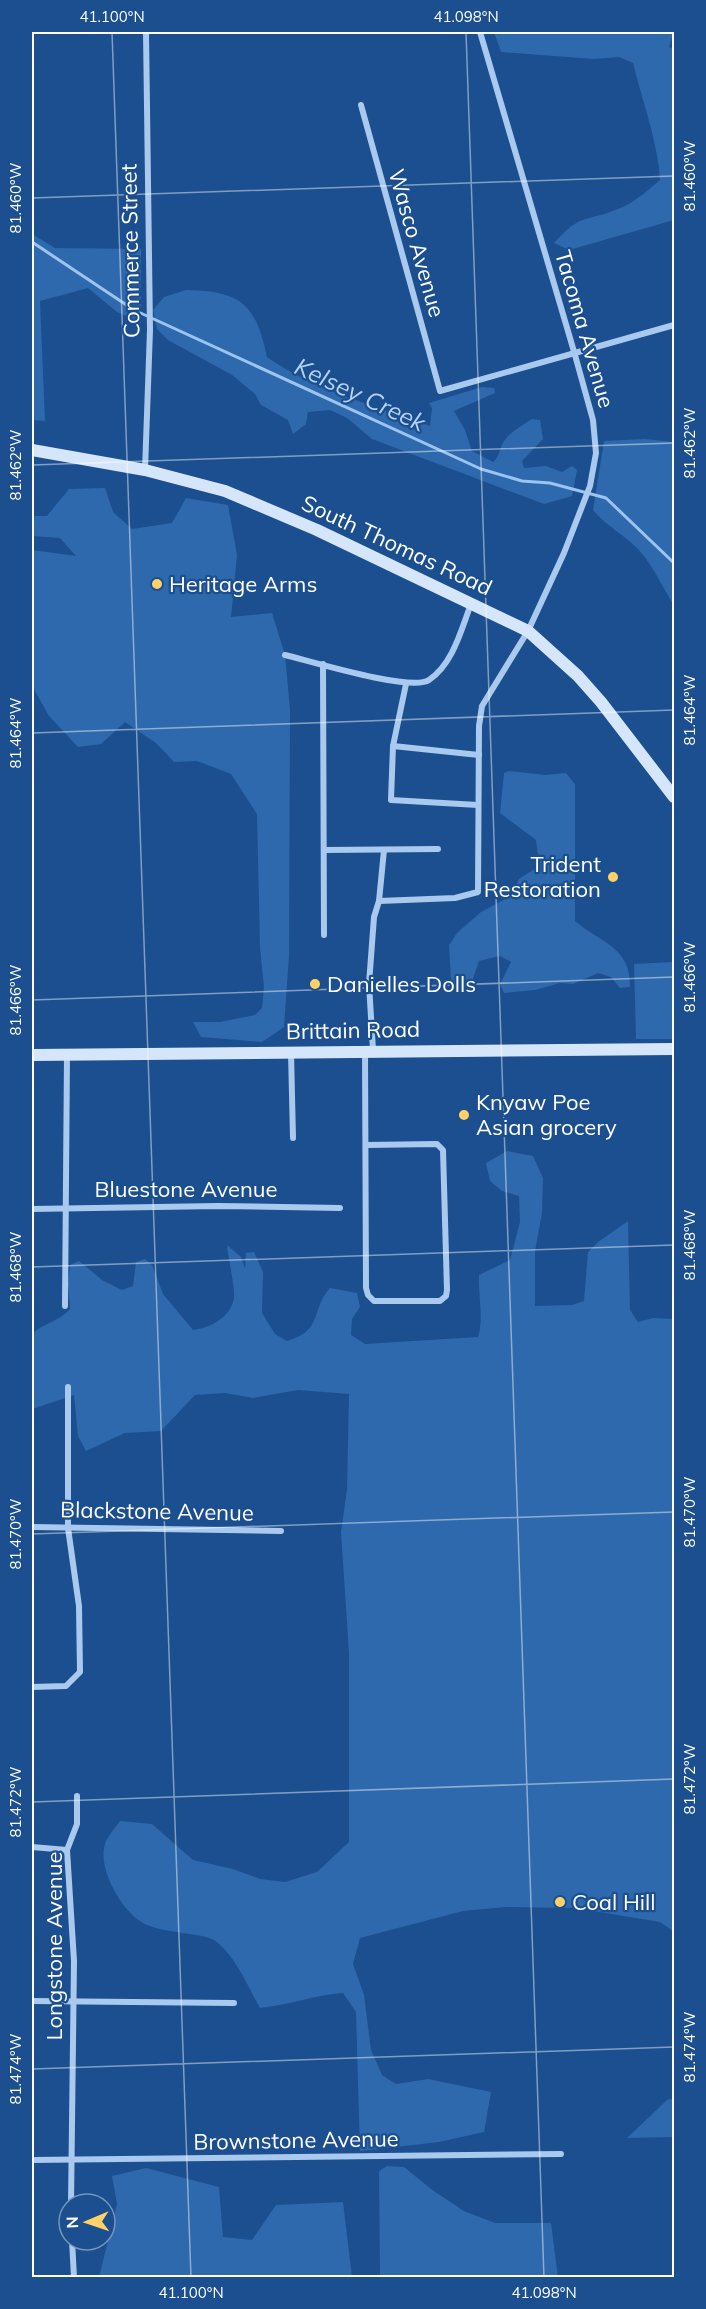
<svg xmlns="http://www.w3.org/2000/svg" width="706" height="2309" viewBox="0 0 706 2309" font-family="Mulish,sans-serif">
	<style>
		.green { fill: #2e69ad }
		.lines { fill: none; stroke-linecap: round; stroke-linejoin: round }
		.stream { stroke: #9cc4f0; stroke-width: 3 }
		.street { stroke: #a9c9ee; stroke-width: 6 }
		.secondary { stroke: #d6e6fa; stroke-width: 12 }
		.ticks { fill: none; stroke: #fff; stroke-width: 1.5; stroke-opacity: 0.45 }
		.poi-dot { fill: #ffd166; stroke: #1b4f8f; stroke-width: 2 }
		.labels { text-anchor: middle; stroke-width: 4.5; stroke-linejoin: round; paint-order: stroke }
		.street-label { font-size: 22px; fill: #fff; stroke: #1b4f8f }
		.poi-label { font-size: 22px; fill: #fff; stroke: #1b4f8f; text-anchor: start }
		.water-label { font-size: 24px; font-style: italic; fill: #b5d3f5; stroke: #1b4f8f }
		.neatline { fill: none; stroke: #fff; stroke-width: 2 }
		.ticks-label { font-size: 15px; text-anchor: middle; fill: #fff }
	</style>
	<rect width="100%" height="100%" fill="#1b4f8f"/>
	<g class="green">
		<path d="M 494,32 L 674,32 L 669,47 L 674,49 L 674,220 L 569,250 L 554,243 C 582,212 584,223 618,209 C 634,203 647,191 660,180 C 658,142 642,100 633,63 L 619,57 L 594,59 L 501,52 Z"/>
		<path d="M 32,234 L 55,248 L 141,249 L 141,323 L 117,312 L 88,288 L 40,301 L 45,421 L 32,420 Z"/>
		<path d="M 186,290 C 241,291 256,304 267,357 C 316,391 375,406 430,426 L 432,408 L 429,403 L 482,387 L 494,388 L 495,393 L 454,411 L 465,430 L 472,451 L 493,462 C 501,455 499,448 504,441 C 510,432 523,425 532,419 L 540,420 L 543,439 L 522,461 L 524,468 L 546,466 L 562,472 L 572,466 L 577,470 L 572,496 L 544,504 L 372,439 L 347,418 L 330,410 L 308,412 L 306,424 L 293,434 L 288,420 L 261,405 L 255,394 L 232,375 L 168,340 L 157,329 L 153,310 L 164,297 Z"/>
		<path d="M 644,439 L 674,442 L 674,605 C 662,587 654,567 639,550 C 625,535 606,526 593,510 L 604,441 Z"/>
		<path d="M 105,488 L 113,512 L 132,529 L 172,523 L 186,498 L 228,505 L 237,555 L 231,617 L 272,613 L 285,655 L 290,710 L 289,956 L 284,1027 L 262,1042 L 201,1037 L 193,1022 L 220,1022 L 255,1015 L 262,1008 L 264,987 L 260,948 L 257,814 L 231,774 L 197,761 L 174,762 L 156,743 L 125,722 L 101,744 L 78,747 L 49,716 L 32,686 L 32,550 L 76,556 L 60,538 L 32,536 L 32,516 L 47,516 L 69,489 Z"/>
		<path d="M 509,771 L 545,775 L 566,773 L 575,784 L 575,921 C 601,943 631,947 630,987 L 620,988 L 611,977 L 598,973 L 573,984 L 560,983 L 535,990 L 504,993 L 500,984 L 511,962 L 500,956 L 479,961 L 469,990 L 457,990 L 451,980 L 449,945 L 457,933 L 481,912 L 511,896 L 519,879 L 536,868 L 538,855 L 536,840 L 500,813 L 504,773 Z"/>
		<path d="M 674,962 L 674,1039 L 636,1039 L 634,964 Z"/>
		<path d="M 507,1151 L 533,1156 L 543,1178 L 542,1213 L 535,1251 L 535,1306 L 572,1305 L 584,1301 L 588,1252 L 598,1242 L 628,1221 L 630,1310 L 638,1322 L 653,1318 L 674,1319 L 674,1932 L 660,1922 L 575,1908 L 506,1907 L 463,1911 L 360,1938 L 353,1964 L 364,1995 L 371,2050 L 382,2075 L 396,2084 L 428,2079 L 491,2092 L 484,2132 L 439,2142 L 360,2151 L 356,2012 L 343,1993 C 315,1995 289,2005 260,2008 C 247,1985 236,1956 214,1940 C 203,1933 160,1933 143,1923 C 122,1912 97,1868 105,1844 C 107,1837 115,1828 120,1821 L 152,1824 L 193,1860 L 233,1869 L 260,1879 L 285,1882 L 317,1872 L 349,1842 L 349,1653 L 341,1532 L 347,1490 L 349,1394 L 298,1390 L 253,1398 L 225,1393 L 195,1395 L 161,1431 L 125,1433 L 86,1451 L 78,1436 L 74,1395 L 32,1409 L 32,1334 C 43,1323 59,1322 70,1309 L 68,1284 L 70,1265 L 79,1261 L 102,1280 L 122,1290 L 133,1286 L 136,1262 L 145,1259 L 152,1265 L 163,1294 L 193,1330 C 210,1328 232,1317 234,1297 C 235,1287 228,1257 227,1245 L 241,1257 L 245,1269 L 246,1253 L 254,1252 L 263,1272 L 262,1313 L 275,1334 L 287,1341 C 324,1330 310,1310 330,1288 L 357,1293 L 360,1307 L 352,1319 L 351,1335 L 365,1344 L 478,1337 C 484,1319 478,1296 479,1275 L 510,1260 L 520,1222 L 519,1196 L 502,1191 L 490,1181 L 486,1163 Z"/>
		<path d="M 674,2098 L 674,2137 L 627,2138 L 667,2100 Z"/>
		<path d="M 387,2166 L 404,2167 L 431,2189 L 464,2211 L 495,2223 L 551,2223 L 558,2277 L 380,2277 L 379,2171 Z"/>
		<path d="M 146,2168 L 219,2187 L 223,2237 L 252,2240 L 276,2205 L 343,2202 L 352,2277 L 99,2277 L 117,2204 L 112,2176 Z"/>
	</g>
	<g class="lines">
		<path class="stream" d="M 32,242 L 134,310 L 481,469 L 522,481 L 550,483 L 606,498 L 674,563"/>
		<g class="street">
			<path d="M 361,105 L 440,391 L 674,325"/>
			<path d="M 145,470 L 150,330 L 146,32"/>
			<path d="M 285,655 C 310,661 411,692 429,680 C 453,664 461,630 471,604"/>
			<path d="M 323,664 L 324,935"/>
			<path d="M 406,684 L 393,746 L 391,800 L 478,805"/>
			<path d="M 393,746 L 479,755"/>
			<path d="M 325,850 L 438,849"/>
			<path d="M 379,901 L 455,898 L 478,892 L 479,726 L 482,706 L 528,631 L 564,553 L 590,486 L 596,453 L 593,420 L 575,355 L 480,32"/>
			<path d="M 373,1050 L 369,984 L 374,917 L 379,901 L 384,850"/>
			<path d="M 365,1051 L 366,1288 L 368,1295 L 374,1301 L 440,1301 L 446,1296 L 447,1290 L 443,1150 L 437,1144 L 366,1145"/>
			<path d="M 291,1052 L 293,1138"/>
			<path d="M 32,1209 L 218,1206 L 340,1208"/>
			<path d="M 65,1306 L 67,1055"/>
			<path d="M 32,1527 L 281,1531"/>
			<path d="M 32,1687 L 66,1686 L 80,1672 L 79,1606 L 68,1528 L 68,1387"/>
			<path d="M 32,1847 L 67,1850"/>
			<path d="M 32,2001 L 234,2003"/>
			<path d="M 32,2160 L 561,2154"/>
			<path d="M 71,2204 L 74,1961 L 67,1850 L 77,1824 L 77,1796"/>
			<path d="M 72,2240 L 74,2278"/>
		</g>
		<g class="secondary">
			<path d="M 32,450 L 145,470 L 225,491 L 317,530 L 528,631 L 578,676 L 601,702 L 674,797"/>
			<path d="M 32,1055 L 674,1049"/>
		</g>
	</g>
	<path class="ticks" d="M 112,32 L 191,2278M 466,32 L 544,2278M 32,198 L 674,176M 32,465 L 674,443M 32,733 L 674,710M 32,1000 L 674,977M 32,1267 L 674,1245M 32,1534 L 674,1512M 32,1802 L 674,1779M 32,2069 L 674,2047"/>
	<g class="poi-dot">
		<circle cx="157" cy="584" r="6"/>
		<circle cx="613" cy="877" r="6"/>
		<circle cx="315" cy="984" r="6"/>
		<circle cx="464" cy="1115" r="6"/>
		<circle cx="560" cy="1902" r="6"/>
	</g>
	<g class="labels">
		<g class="street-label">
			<text transform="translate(417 243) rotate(74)" y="8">Wasco Avenue</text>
			<text transform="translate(130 251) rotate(-91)" y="8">Commerce Street</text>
			<text transform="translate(585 329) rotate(74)" y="8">Tacoma Avenue</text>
			<text transform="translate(397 545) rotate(25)" y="8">South Thomas Road</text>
			<text transform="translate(353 1030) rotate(-1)" y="8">Brittain Road</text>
			<text x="186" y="1197">Bluestone Avenue</text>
			<text transform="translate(157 1511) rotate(1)" y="8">Blackstone Avenue</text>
			<text transform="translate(54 1946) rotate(-90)" y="8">Longstone Avenue</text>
			<text transform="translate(296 2140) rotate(-1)" y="8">Brownstone Avenue</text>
		</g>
		<g class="poi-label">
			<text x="169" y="592">Heritage Arms</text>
			<text x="601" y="872" text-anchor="end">Trident<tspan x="601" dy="25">Restoration</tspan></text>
			<text x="327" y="992">Danielles Dolls</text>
			<text x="476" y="1110">Knyaw Poe<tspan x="476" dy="25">Asian grocery</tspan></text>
			<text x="572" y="1910">Coal Hill</text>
		</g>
		<g class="water-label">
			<text transform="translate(360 395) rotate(25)" y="8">Kelsey Creek</text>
		</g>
	</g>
	<rect width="706" height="2309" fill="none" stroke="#1b4f8f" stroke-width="66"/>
	<g transform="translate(87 2222) rotate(268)"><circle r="28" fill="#1b4f8f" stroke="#7695bc" stroke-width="1.5"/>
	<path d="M0-4.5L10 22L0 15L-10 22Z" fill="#ffd166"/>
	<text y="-9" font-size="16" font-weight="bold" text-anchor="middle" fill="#ffffff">N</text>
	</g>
	<rect x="33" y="33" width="640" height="2243" class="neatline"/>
	<g class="ticks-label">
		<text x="112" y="22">41.100°N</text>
		<text x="466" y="22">41.098°N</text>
		<text transform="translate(690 176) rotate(-90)" y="5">81.460°W</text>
		<text transform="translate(16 198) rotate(-90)" y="5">81.460°W</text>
		<text transform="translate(690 443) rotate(-90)" y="5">81.462°W</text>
		<text transform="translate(16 465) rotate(-90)" y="5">81.462°W</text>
		<text transform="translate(690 710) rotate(-90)" y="5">81.464°W</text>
		<text transform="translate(16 733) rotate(-90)" y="5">81.464°W</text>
		<text transform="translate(690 977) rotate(-90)" y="5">81.466°W</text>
		<text transform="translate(16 1000) rotate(-90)" y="5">81.466°W</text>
		<text transform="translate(690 1245) rotate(-90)" y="5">81.468°W</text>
		<text transform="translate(16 1267) rotate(-90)" y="5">81.468°W</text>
		<text transform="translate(690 1512) rotate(-90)" y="5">81.470°W</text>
		<text transform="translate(16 1534) rotate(-90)" y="5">81.470°W</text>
		<text transform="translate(690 1779) rotate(-90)" y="5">81.472°W</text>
		<text transform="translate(16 1802) rotate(-90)" y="5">81.472°W</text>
		<text transform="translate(690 2047) rotate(-90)" y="5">81.474°W</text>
		<text transform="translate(16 2069) rotate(-90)" y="5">81.474°W</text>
		<text x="191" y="2298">41.100°N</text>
		<text x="544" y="2298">41.098°N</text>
	</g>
</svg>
